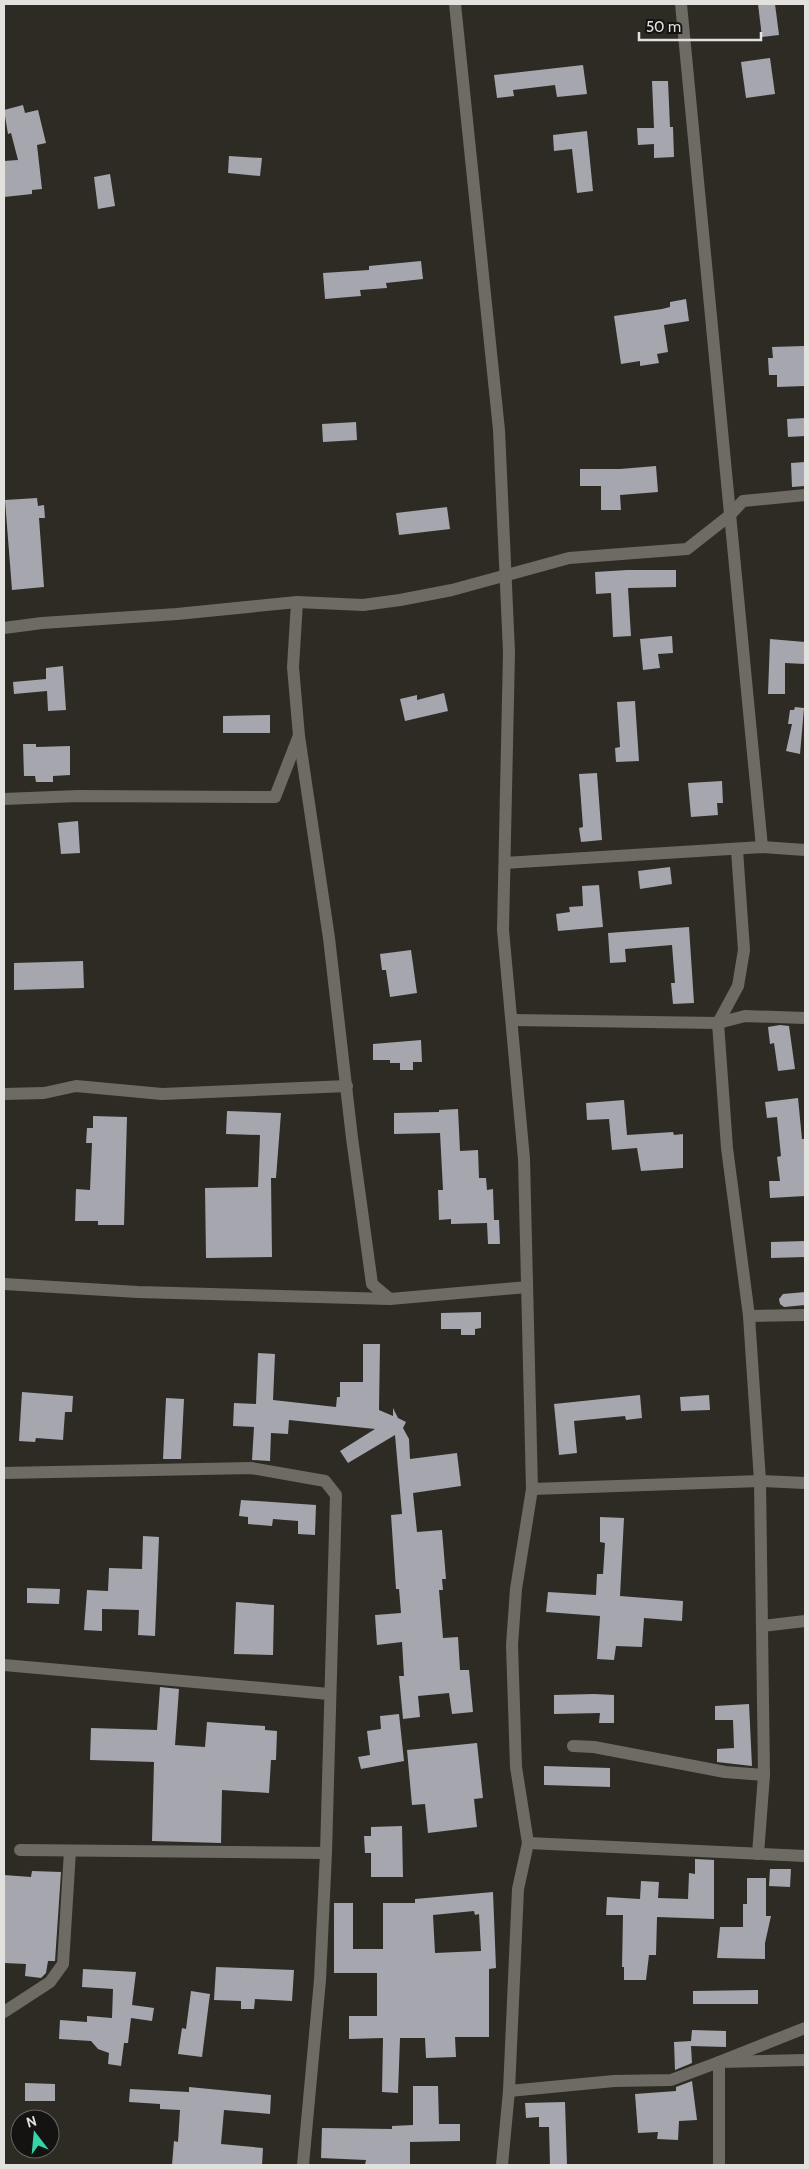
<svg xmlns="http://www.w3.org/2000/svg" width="809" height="2169" viewBox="0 0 809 2169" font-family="Cabin,sans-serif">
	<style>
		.building { fill: #a5a6ae; fill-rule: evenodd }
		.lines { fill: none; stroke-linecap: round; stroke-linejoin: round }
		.minor { stroke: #6e6b64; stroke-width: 12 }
	</style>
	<rect width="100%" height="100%" fill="#2e2b25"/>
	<g class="building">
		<path d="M 758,4 L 775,4 L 779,35 L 762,37 Z"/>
		<path d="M 770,58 L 775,94 L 746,98 L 741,62 Z"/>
		<path d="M 583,65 L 587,94 L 557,97 L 555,85 L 513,90 L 514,96 L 497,98 L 494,75 Z"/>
		<path d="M 652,81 L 668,81 L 670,127 L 673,127 L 674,157 L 654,158 L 654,144 L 638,145 L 637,128 L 654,128 Z"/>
		<path d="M 23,105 L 25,113 L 38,110 L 46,143 L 37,145 L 42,189 L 32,190 L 32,194 L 4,197 L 4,161 L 18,160 L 11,133 L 8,134 L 4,110 Z"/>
		<path d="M 587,131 L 593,191 L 577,193 L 572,149 L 554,151 L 553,135 Z"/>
		<path d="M 229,156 L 262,158 L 260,176 L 228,173 Z"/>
		<path d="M 110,174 L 115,206 L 98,209 L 94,177 Z"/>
		<path d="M 421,261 L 423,279 L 386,283 L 387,288 L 360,290 L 361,296 L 325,299 L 323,273 L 369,270 L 369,266 Z"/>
		<path d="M 686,299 L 689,321 L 664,325 L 668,352 L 657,354 L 659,363 L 640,366 L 640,361 L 621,364 L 614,316 L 662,309 L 670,307 L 670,302 Z"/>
		<path d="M 804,346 L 805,386 L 777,387 L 777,375 L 769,375 L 768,358 L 773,358 L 772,347 Z"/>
		<path d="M 805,418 L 805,436 L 788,437 L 787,419 Z"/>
		<path d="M 356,422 L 357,440 L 323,442 L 322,424 Z"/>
		<path d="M 805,462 L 805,486 L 792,487 L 791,463 Z"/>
		<path d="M 656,466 L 658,492 L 620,495 L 621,510 L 601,510 L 601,486 L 580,486 L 580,469 L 620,469 Z"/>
		<path d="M 37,498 L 38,506 L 44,505 L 45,518 L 39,518 L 44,587 L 12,590 L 5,500 Z"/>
		<path d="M 447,507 L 450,529 L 399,535 L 396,513 Z"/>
		<path d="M 627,570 L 676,570 L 676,587 L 628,588 L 631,636 L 613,637 L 611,593 L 596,594 L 595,572 Z"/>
		<path d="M 672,636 L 673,653 L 658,654 L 660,668 L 643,670 L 640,639 Z"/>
		<path d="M 770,639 L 805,642 L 805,664 L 785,663 L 785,694 L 768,694 Z"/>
		<path d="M 63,666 L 66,710 L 48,711 L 47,691 L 14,694 L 13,682 L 46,679 L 46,668 Z"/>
		<path d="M 444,693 L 448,711 L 405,721 L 400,699 L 417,695 L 417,700 Z"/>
		<path d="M 635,701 L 639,761 L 616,762 L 615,748 L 620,747 L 617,702 Z"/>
		<path d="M 795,707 L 804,708 L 800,754 L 786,751 L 792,724 L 788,724 L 790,710 L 794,710 Z"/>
		<path d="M 270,715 L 270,733 L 223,733 L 223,716 Z"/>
		<path d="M 23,744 L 36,744 L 36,747 L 70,746 L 70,775 L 53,776 L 53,782 L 36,782 L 35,776 L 24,776 Z"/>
		<path d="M 597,773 L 602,840 L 581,842 L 579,828 L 583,827 L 579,774 Z"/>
		<path d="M 722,781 L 723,803 L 717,803 L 718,815 L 691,817 L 688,783 Z"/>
		<path d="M 78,821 L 80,853 L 61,854 L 58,823 Z"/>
		<path d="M 670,867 L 672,884 L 640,889 L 638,871 Z"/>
		<path d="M 599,885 L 603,927 L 558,931 L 556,914 L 570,912 L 569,907 L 583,906 L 582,886 Z"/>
		<path d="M 689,927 L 694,1003 L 673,1004 L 671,983 L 675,983 L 672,945 L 625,949 L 626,962 L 610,963 L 608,933 Z"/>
		<path d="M 411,950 L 417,993 L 390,997 L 386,970 L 382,970 L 380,954 Z"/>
		<path d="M 83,961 L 84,988 L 14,990 L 14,963 Z"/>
		<path d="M 780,1025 L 789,1026 L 795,1069 L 778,1071 L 774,1043 L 770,1044 L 768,1027 Z"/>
		<path d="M 421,1040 L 422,1062 L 413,1062 L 413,1070 L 400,1070 L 400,1063 L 390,1063 L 390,1060 L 373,1060 L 373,1044 Z"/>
		<path d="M 798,1098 L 802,1139 L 805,1139 L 805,1196 L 770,1198 L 769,1181 L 780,1181 L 777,1157 L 781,1156 L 777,1117 L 767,1118 L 765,1102 Z"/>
		<path d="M 624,1100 L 627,1135 L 673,1132 L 674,1135 L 683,1134 L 683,1168 L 641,1171 L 637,1148 L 612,1150 L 609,1119 L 587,1120 L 586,1103 Z"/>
		<path d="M 458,1109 L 460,1151 L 478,1150 L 479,1178 L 486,1178 L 487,1190 L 493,1189 L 494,1220 L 499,1220 L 500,1244 L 488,1244 L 487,1223 L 451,1224 L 451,1219 L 439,1220 L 438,1190 L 443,1190 L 440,1133 L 394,1134 L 394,1113 L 439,1112 L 439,1110 Z"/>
		<path d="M 227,1111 L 281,1113 L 276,1178 L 271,1178 L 272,1257 L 206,1258 L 205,1188 L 258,1187 L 260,1135 L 226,1134 Z"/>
		<path d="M 93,1116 L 127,1117 L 124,1225 L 98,1225 L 98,1221 L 75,1221 L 76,1189 L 90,1190 L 92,1143 L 86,1143 L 87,1128 L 93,1128 Z"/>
		<path d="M 805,1241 L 805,1257 L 771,1258 L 771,1242 Z"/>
		<path d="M 805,1292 L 805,1305 L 784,1307 L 780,1304 L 779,1299 L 783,1294 Z"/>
		<path d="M 481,1312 L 481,1328 L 475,1329 L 475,1335 L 461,1335 L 461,1329 L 441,1329 L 441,1313 Z"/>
		<path d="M 363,1344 L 380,1344 L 379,1410 L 393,1416 L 393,1408 L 398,1418 L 406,1422 L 403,1428 L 409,1439 L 410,1459 L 457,1453 L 461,1486 L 413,1493 L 417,1532 L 442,1530 L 446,1579 L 442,1579 L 443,1590 L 439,1590 L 443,1638 L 458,1637 L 460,1670 L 469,1670 L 473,1712 L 452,1714 L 449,1693 L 418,1696 L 420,1717 L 403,1719 L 399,1676 L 404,1676 L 402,1642 L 377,1645 L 375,1615 L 401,1613 L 399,1589 L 396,1589 L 391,1515 L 402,1514 L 395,1435 L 348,1463 L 340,1451 L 375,1429 L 289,1420 L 288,1434 L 271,1433 L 270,1461 L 252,1460 L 254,1427 L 233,1426 L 234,1403 L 256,1404 L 258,1353 L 275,1354 L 273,1400 L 336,1407 L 337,1397 L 340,1397 L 340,1382 L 363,1382 Z"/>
		<path d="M 22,1392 L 73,1396 L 72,1412 L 65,1412 L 63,1440 L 36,1438 L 35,1442 L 19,1441 Z"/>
		<path d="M 640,1395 L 642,1418 L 626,1420 L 625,1416 L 574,1421 L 577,1453 L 559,1455 L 554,1404 Z"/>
		<path d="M 709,1395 L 710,1410 L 681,1411 L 680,1397 Z"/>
		<path d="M 166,1398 L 184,1399 L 181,1459 L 163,1459 Z"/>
		<path d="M 241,1500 L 316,1505 L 315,1535 L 298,1534 L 298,1521 L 273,1519 L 272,1526 L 248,1524 L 248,1517 L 239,1516 Z"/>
		<path d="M 600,1517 L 624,1518 L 620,1596 L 683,1601 L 682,1621 L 644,1618 L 642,1647 L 616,1646 L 614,1660 L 597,1659 L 600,1616 L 546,1612 L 548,1592 L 596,1595 L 597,1574 L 603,1574 L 605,1543 L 600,1542 Z"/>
		<path d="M 143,1536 L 159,1537 L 155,1636 L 138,1635 L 139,1610 L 102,1609 L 102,1631 L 84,1630 L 87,1590 L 108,1591 L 109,1568 L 142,1569 Z"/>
		<path d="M 27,1588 L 60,1589 L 59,1604 L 27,1603 Z"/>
		<path d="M 236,1602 L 274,1605 L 273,1655 L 234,1654 Z"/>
		<path d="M 160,1687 L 179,1689 L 175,1745 L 205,1747 L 207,1722 L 265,1726 L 265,1730 L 277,1731 L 276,1760 L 271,1760 L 269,1793 L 222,1790 L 221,1843 L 152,1841 L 154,1762 L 90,1760 L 91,1728 L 157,1730 Z"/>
		<path d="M 594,1694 L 614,1695 L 614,1723 L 599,1723 L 600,1713 L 554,1714 L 554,1695 Z"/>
		<path d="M 749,1704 L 752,1766 L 717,1762 L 717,1749 L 734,1748 L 733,1720 L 715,1720 L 715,1706 Z"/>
		<path d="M 399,1714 L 404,1761 L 361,1769 L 358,1757 L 370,1755 L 367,1731 L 381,1729 L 380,1716 Z"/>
		<path d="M 477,1743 L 483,1798 L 474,1799 L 477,1827 L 428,1833 L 425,1804 L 412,1805 L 407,1750 Z"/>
		<path d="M 544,1766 L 610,1768 L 610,1787 L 544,1785 Z"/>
		<path d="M 402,1826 L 403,1877 L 371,1877 L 371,1853 L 365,1853 L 364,1836 L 371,1836 L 371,1827 Z"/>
		<path d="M 695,1859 L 714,1860 L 714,1919 L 657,1917 L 656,1955 L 649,1955 L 646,1980 L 624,1980 L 624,1967 L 622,1967 L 623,1915 L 606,1915 L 607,1897 L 640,1899 L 641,1881 L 659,1882 L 658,1898 L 688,1899 L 689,1873 L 695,1874 Z"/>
		<path d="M 770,1869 L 791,1869 L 790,1887 L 769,1886 Z"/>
		<path d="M 32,1871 L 61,1872 L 55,1961 L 48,1961 L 46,1973 L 41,1978 L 25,1976 L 26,1964 L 4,1963 L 4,1875 L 31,1877 Z"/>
		<path d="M 747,1878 L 766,1878 L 766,1916 L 771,1916 L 765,1943 L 765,1959 L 717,1958 L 720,1927 L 743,1927 L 743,1904 L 747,1904 Z"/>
		<path d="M 493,1892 L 496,1968 L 489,1969 L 489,2037 L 455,2037 L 456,2057 L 426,2058 L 425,2038 L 400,2038 L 398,2093 L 382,2092 L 383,2038 L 349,2039 L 349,2016 L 377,2016 L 377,1973 L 334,1973 L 334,1903 L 353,1903 L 353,1949 L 383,1949 L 383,1903 L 415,1903 L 415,1899 ZM 474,1911 L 475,1915 L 479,1914 L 481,1951 L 435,1953 L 433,1915 Z"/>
		<path d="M 216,1967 L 294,1970 L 292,2001 L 255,1999 L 254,2009 L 241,2009 L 241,2001 L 214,2000 Z"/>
		<path d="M 83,1969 L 136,1972 L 132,2005 L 154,2008 L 152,2021 L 131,2018 L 128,2043 L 124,2043 L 121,2066 L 108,2064 L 109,2053 L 98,2049 L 91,2041 L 59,2039 L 60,2020 L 87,2022 L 87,2016 L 112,2018 L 113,1989 L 82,1987 Z"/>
		<path d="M 758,1990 L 758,2004 L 693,2004 L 693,1991 Z"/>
		<path d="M 191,1991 L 210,1994 L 202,2057 L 178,2054 L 182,2028 L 186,2029 Z"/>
		<path d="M 692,2030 L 726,2031 L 726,2047 L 691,2046 L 692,2063 L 675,2070 L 674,2042 L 691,2041 Z"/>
		<path d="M 692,2081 L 697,2120 L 679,2121 L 678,2140 L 657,2139 L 658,2132 L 638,2133 L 635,2094 L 676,2091 L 676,2087 Z"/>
		<path d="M 25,2083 L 55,2084 L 55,2101 L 25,2101 Z"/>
		<path d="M 413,2086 L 438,2086 L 439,2124 L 460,2124 L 460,2141 L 410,2142 L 410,2165 L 365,2165 L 366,2160 L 321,2158 L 322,2128 L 392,2129 L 392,2126 L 413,2125 Z"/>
		<path d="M 189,2087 L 271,2095 L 270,2114 L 224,2110 L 221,2144 L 263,2148 L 262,2165 L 172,2165 L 174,2141 L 178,2142 L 180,2110 L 160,2109 L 160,2104 L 129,2102 L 130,2089 L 189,2092 Z"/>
		<path d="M 565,2102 L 567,2165 L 550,2165 L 549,2127 L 539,2127 L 539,2117 L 526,2118 L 525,2103 Z"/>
	</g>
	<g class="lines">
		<g class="minor">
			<path d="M 455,4 L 499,430 L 509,652 L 503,930 L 524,1159 L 532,1489 L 516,1589 L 512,1645 L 516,1767 L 528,1843 L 518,1889 L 509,2091 L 502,2165"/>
			<path d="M 681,4 L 762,847"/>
			<path d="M 297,602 L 293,667 L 299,736 L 329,938 L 352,1138 L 372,1284 L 390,1299"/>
			<path d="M 4,628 L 42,623 L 177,614 L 297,602 L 363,605 L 400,600 L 452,590 L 569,558 L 687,549 L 729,516 L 743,501 L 805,495"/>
			<path d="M 4,799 L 78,796 L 275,797 L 298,738"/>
			<path d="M 737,850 L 744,950 L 738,986 L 718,1023 L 727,1148 L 749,1316 L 760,1481 L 764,1775 L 758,1854"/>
			<path d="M 505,863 L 762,847 L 805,850"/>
			<path d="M 512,1020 L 718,1023 L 745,1016 L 805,1018"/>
			<path d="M 4,1094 L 44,1093 L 76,1086 L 162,1094 L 347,1086"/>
			<path d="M 4,1284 L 138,1292 L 390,1299 L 527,1287"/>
			<path d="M 749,1316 L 805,1315"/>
			<path d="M 4,1473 L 251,1468 L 325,1481 L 336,1495 L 326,1853 L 320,1980 L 303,2165"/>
			<path d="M 532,1489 L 760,1481 L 805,1483"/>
			<path d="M 762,1626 L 805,1621"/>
			<path d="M 4,1665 L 329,1694"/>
			<path d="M 573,1746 L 594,1747 L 725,1772 L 764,1775"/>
			<path d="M 528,1843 L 805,1856"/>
			<path d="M 20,1850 L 326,1853"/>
			<path d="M 4,2012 L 50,1982 L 63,1964 L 70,1851"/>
			<path d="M 509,2091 L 614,2081 L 671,2080 L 719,2062 L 805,2060"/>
			<path d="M 719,2165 L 719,2062 L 805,2028"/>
		</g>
	</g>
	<rect width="809" height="2169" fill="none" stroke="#e2e1dd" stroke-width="10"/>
	<g transform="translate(35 2134) rotate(344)"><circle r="24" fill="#151311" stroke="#676563"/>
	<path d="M0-4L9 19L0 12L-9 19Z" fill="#32d4a8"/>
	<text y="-8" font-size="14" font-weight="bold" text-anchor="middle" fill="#e2e1dd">N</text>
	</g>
	<path d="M639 32v8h122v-8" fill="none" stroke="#e2e1dd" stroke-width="2.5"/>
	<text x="646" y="32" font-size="15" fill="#e2e1dd" stroke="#151311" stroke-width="4" paint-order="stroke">50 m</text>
</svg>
